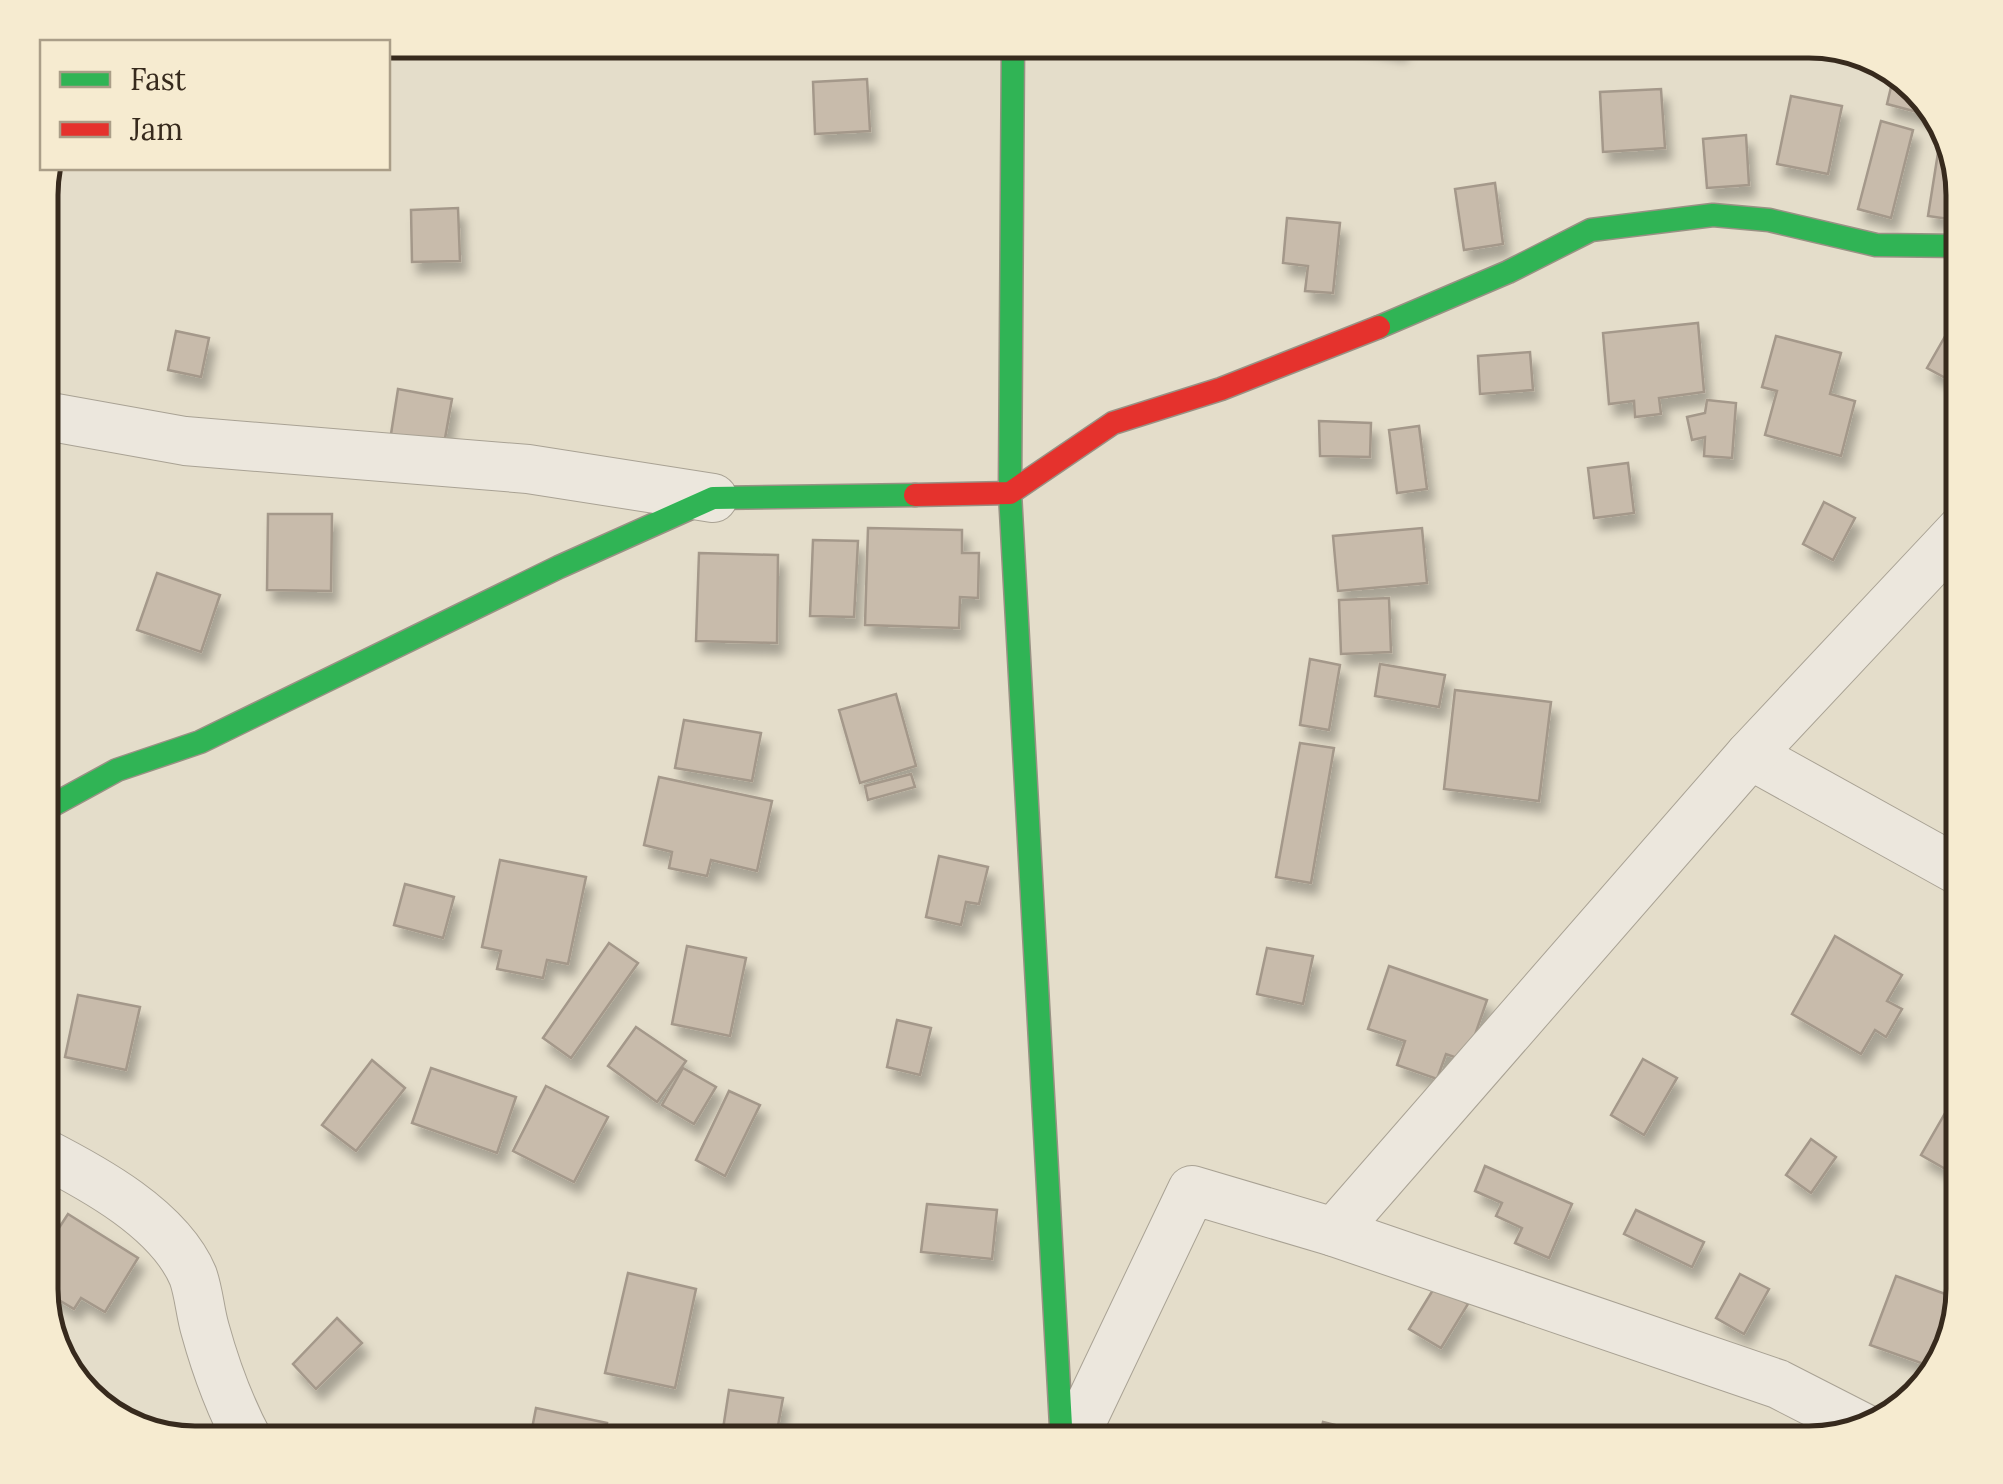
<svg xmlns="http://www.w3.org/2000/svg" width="2003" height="1484" viewBox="0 0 2003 1484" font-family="Lora,serif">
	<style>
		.building { fill: #c8bbab; stroke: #a4988a; stroke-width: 2.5; filter: url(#shadow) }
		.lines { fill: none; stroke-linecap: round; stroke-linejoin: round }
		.street-casing { stroke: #a9a294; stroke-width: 50 }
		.fast-casing { stroke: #999184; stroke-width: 25 }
		.jam-casing { stroke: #999184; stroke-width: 25 }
		.street { stroke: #ece7dd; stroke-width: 48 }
		.fast { stroke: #30b455; stroke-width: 22 }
		.jam { stroke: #e5322d; stroke-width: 22 }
		.rim { fill: none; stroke: #372a1d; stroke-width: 5 }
	</style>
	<defs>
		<filter id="shadow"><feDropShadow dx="6" dy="11" stdDeviation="5" flood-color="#0004"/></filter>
	</defs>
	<rect width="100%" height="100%" fill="#e4ddca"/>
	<g class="building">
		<path d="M 1352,40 L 1402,40 L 1400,50 Z"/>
		<path d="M 1895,70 L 1903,72 L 1940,118 L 1887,104 Z"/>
		<path d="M 867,79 L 870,131 L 815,134 L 813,82 Z"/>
		<path d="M 1661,89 L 1665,148 L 1603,152 L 1600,92 Z"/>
		<path d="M 1791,96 L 1842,106 L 1828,174 L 1777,164 Z"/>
		<path d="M 1881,121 L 1913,130 L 1891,218 L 1858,209 Z"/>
		<path d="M 1746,135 L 1749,185 L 1707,188 L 1703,139 Z"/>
		<path d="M 1940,140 L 1951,142 L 1963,194 L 1963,221 L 1928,216 Z"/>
		<path d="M 1495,183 L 1503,244 L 1464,250 L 1455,189 Z"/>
		<path d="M 458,208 L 460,261 L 412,262 L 411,210 Z"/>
		<path d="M 1287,218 L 1340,223 L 1333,293 L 1305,291 L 1308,266 L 1283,263 Z"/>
		<path d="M 1963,305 L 1963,364 L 1953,382 L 1927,368 Z"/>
		<path d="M 1698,323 L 1704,392 L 1659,398 L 1661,414 L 1635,417 L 1634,401 L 1609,404 L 1603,333 Z"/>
		<path d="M 176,331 L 209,338 L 201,377 L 168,370 Z"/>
		<path d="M 1776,336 L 1841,353 L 1830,394 L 1855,401 L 1841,456 L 1765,435 L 1777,391 L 1762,387 Z"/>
		<path d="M 1530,352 L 1533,390 L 1480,394 L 1478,356 Z"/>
		<path d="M 398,389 L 452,399 L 444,444 L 391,434 Z"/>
		<path d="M 1707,400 L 1736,403 L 1732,458 L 1704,456 L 1705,437 L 1692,440 L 1687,417 L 1705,413 Z"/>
		<path d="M 1319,421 L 1371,423 L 1370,457 L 1320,456 Z"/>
		<path d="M 1419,426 L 1427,489 L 1397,493 L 1389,430 Z"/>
		<path d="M 1628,463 L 1634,513 L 1594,518 L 1588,468 Z"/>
		<path d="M 1824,502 L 1855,518 L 1833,560 L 1803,544 Z"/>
		<path d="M 268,514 L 332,514 L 331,591 L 267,590 Z"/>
		<path d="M 868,528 L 962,530 L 962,553 L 979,553 L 978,598 L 960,597 L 959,628 L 865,625 Z"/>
		<path d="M 1422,528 L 1427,583 L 1338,591 L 1333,536 Z"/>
		<path d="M 813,540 L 858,541 L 854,617 L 810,616 Z"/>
		<path d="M 699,553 L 778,555 L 777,643 L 696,641 Z"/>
		<path d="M 157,573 L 220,595 L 201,652 L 137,630 Z"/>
		<path d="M 1389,598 L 1391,652 L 1341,654 L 1339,600 Z"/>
		<path d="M 1310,659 L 1340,665 L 1329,730 L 1300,725 Z"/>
		<path d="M 1380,664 L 1445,675 L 1439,707 L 1375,696 Z"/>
		<path d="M 1455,690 L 1551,702 L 1539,801 L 1444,789 Z"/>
		<path d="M 896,694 L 916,766 L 860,783 L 839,710 Z"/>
		<path d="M 684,720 L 761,733 L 752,781 L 675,768 Z"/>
		<path d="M 1300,743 L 1334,748 L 1311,883 L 1276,877 Z"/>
		<path d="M 911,774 L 915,787 L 868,800 L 865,786 Z"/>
		<path d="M 659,777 L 772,801 L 757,871 L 711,860 L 707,876 L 669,868 L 672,852 L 644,845 Z"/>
		<path d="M 939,856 L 988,867 L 979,904 L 966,902 L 961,925 L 926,917 Z"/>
		<path d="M 500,860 L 586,877 L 568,964 L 547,960 L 543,978 L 497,969 L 501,951 L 482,947 Z"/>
		<path d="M 405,884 L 454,897 L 443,938 L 394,925 Z"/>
		<path d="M 1835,936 L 1902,975 L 1887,1001 L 1902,1009 L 1886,1037 L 1875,1030 L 1861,1054 L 1792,1014 Z"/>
		<path d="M 609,943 L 638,963 L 571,1058 L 543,1038 Z"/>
		<path d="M 687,946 L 746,958 L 730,1036 L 672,1024 Z"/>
		<path d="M 1267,948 L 1313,956 L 1303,1004 L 1257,994 Z"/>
		<path d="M 1389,966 L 1487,1000 L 1466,1061 L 1446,1054 L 1437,1079 L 1397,1065 L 1405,1041 L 1368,1029 Z"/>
		<path d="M 78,995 L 140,1007 L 126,1070 L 65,1057 Z"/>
		<path d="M 897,1020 L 931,1028 L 920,1075 L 887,1067 Z"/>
		<path d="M 636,1027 L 686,1061 L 657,1102 L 608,1066 Z"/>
		<path d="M 1643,1059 L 1677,1078 L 1644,1135 L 1611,1115 Z"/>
		<path d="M 372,1060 L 405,1088 L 356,1151 L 322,1125 Z"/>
		<path d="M 431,1068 L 516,1097 L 497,1153 L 412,1123 Z"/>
		<path d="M 683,1068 L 716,1087 L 694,1124 L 662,1105 Z"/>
		<path d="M 1963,1082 L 1963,1179 L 1921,1155 Z"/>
		<path d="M 546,1086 L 608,1117 L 574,1182 L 513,1151 Z"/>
		<path d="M 729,1091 L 760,1105 L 725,1176 L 696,1160 Z"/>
		<path d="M 1811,1139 L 1836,1157 L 1811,1193 L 1786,1175 Z"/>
		<path d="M 1485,1166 L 1572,1204 L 1549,1258 L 1515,1243 L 1522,1228 L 1496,1216 L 1502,1203 L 1475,1191 Z"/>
		<path d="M 927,1204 L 997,1210 L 992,1259 L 921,1252 Z"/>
		<path d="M 1636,1210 L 1704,1242 L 1692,1267 L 1624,1234 Z"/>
		<path d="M 68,1214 L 138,1258 L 105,1312 L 81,1298 L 74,1309 L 47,1293 L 54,1280 L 40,1272 L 40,1257 Z"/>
		<path d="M 628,1273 L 696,1289 L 675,1388 L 605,1373 Z"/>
		<path d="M 1740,1274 L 1769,1289 L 1744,1334 L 1716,1318 Z"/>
		<path d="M 1896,1276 L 1959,1299 L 1935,1368 L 1870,1345 Z"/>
		<path d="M 1436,1285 L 1468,1304 L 1441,1348 L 1409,1329 Z"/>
		<path d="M 337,1318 L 362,1343 L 316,1389 L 293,1364 Z"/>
		<path d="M 729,1390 L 783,1398 L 776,1437 L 723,1429 Z"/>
		<path d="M 536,1408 L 607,1423 L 602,1444 L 529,1444 Z"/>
		<path d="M 1323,1422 L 1408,1443 L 1408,1444 L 1318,1444 Z"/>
		<path d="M 370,1426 L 427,1440 L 426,1444 L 366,1444 Z"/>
	</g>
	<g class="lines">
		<g class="street-casing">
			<g id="street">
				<path d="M 40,415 L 185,441 L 528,469 L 713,498"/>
				<path d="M 1750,755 L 1963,873"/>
				<path d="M 40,1151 C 93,1178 169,1219 193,1276 C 199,1293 200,1312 205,1329 C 216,1369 230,1407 250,1444"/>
				<path d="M 1334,1232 L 1778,1384 L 1868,1430"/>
				<path d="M 1071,1444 L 1192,1190 L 1334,1232 L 1750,755 L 1963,528"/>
			</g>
		</g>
		<g class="fast-casing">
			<g id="fast">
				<path d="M 1013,40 L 1010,493 L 1062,1444"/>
				<path d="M 1379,327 L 1508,272 L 1591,230 L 1713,215 L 1769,220 L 1876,245 L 1963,246"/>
				<path d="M 40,818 L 53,805 L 117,770 L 200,742 L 559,567 L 713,498 L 915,495"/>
			</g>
		</g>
		<g class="jam-casing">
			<path id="jam" d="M 915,495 L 1010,493 L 1113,423 L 1221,389 L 1379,327"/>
		</g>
		<use href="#street" class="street"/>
		<use href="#fast" class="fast"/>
		<use href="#jam" class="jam"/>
	</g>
	<path d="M0 0H2003V1484H0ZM195 58H1809A137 137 0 0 1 1946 195V1289A137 137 0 0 1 1809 1426H195A137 137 0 0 1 58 1289V195A137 137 0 0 1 195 58Z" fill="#f6ebd0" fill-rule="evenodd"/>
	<path class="rim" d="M195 58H1809A137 137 0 0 1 1946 195V1289A137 137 0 0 1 1809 1426H195A137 137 0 0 1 58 1289V195A137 137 0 0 1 195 58Z"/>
	<rect x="40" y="40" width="350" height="130" fill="#f6ebd0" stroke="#aa9e88" stroke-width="2.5"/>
	<rect x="60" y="72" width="50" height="15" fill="#30b455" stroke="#aa9e88" stroke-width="2.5"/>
	<text x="130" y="90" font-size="30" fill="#372a1d">Fast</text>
	<rect x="60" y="122" width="50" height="15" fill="#e5322d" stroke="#aa9e88" stroke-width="2.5"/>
	<text x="130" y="140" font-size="30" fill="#372a1d">Jam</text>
</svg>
